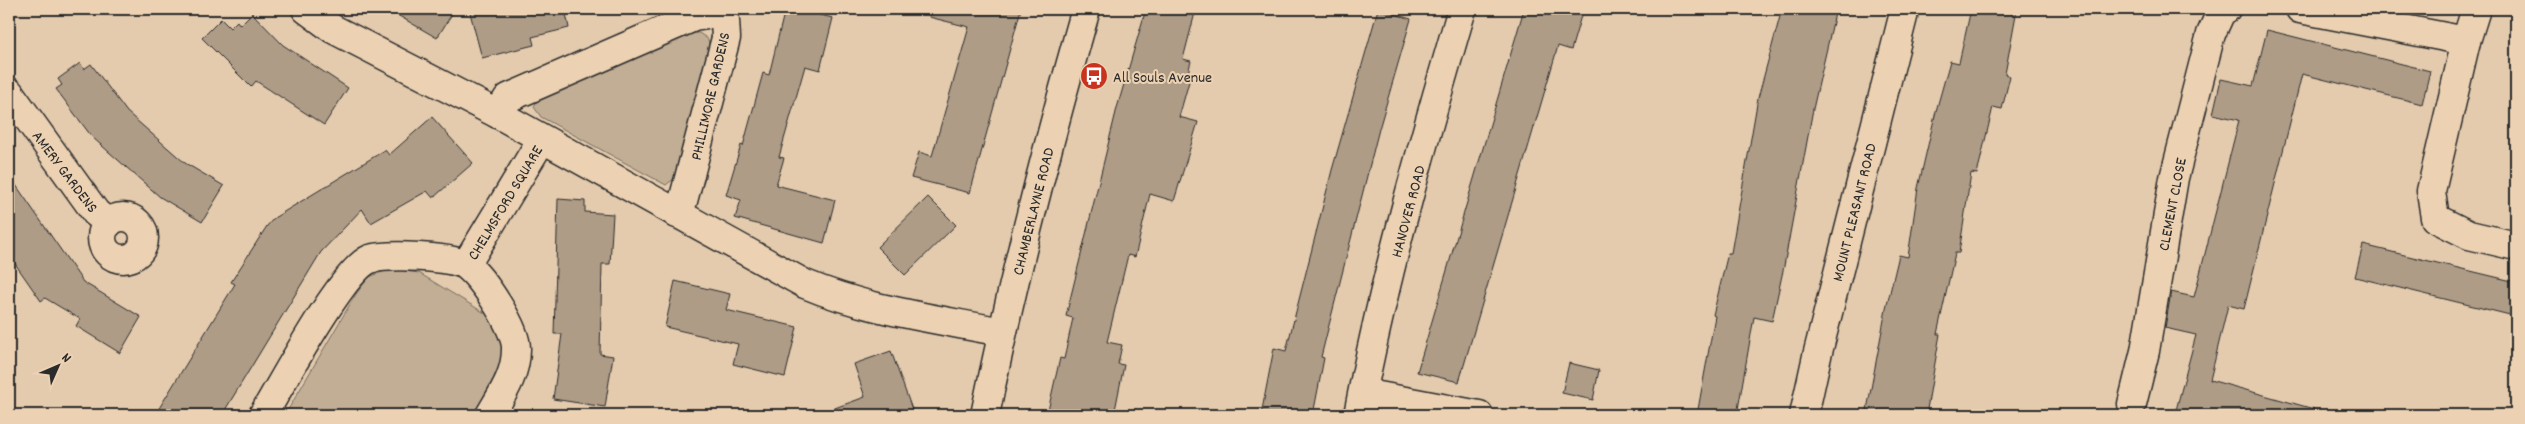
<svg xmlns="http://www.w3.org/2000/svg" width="2525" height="424" viewBox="0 0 2525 424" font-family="Dekko,sans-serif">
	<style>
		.green { fill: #c2ae95; stroke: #766c60 }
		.building { fill: #ae9c87; stroke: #2b2b2b }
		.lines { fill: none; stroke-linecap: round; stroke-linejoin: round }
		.minor-casing { stroke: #2b2b2b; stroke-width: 31 }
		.minor { stroke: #ecd2b3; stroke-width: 28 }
		.labels { text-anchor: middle; stroke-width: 4; stroke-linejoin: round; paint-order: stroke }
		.poi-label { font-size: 16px; fill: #2b2b2b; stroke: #ecd2b3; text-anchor: start }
		.street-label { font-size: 16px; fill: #2b2b2b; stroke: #ecd2b3 }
	</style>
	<rect width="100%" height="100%" fill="#e4cbae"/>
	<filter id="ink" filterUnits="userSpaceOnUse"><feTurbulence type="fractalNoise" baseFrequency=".02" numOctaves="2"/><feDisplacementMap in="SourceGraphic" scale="10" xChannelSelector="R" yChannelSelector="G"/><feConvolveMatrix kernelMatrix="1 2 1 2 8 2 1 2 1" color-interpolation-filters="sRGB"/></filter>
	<g filter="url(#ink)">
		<g class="green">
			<path d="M 689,33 L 699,33 L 708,39 L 710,50 L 675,178 L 666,185 L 541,117 L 534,107 L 538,98 Z"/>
			<path d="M 390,269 L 419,273 L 450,292 L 488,315 L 504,339 L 505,369 L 477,415 L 285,415 L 356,294 L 369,277 Z"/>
		</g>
		<g class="building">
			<path d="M 387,9 L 455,9 L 437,38 Z"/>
			<path d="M 469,9 L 565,9 L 569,28 L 532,37 L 534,45 L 482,58 Z"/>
			<path d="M 785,9 L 794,9 L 833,18 L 820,70 L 805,66 L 779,157 L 784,158 L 776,185 L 835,200 L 824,243 L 735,218 L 741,200 L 726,195 L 741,145 L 743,146 L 763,73 L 769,75 Z"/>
			<path d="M 930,9 L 1021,9 L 970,193 L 911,178 L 919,152 L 932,156 L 969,27 L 929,17 Z"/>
			<path d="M 1146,9 L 1196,9 L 1183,59 L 1191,61 L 1187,77 L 1190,78 L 1179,117 L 1198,122 L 1174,201 L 1150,194 L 1135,257 L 1128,255 L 1107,342 L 1122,345 L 1118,364 L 1124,365 L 1114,415 L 1047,415 L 1060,358 L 1064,359 L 1073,318 L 1066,316 L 1117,108 Z"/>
			<path d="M 1378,9 L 1411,19 L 1379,129 L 1329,325 L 1321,357 L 1324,358 L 1313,415 L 1261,415 L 1274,348 L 1286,351 L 1332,170 Z"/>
			<path d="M 1524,9 L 1583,9 L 1571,50 L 1558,46 L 1459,382 L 1417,372 Z"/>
			<path d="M 1782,9 L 1836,9 L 1813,109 L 1784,266 L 1772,321 L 1754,317 L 1737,415 L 1697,415 L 1715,316 L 1713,315 L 1728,253 L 1731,253 L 1758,98 Z"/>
			<path d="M 1971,9 L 2017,9 L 2005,74 L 2010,76 L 2002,109 L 1993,107 L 1977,174 L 1971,173 L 1959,253 L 1955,253 L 1937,334 L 1940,334 L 1926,415 L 1866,415 L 1886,309 L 1899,255 L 1908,257 L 1918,188 L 1936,111 L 1950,61 L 1959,63 Z"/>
			<path d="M 252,13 L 283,45 L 348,88 L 324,125 L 256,81 L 251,87 L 202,38 L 221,19 L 230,28 L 237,21 L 240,25 Z"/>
			<path d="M 2267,30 L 2430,71 L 2422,104 L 2302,74 L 2244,309 L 2228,305 L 2210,380 L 2314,409 L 2313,415 L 2197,415 L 2176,410 L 2196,335 L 2165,328 L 2171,292 L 2194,297 L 2239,120 L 2213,114 L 2221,79 L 2253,86 Z"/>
			<path d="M 80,63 L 84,69 L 91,64 L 127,112 L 185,163 L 224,186 L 202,222 L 160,197 L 92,137 L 56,89 L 62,85 L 58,79 Z"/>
			<path d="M 432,117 L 473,163 L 433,198 L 427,191 L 371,223 L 362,209 L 321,252 L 222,415 L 155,415 L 235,284 L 231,282 L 267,226 L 274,218 L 385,150 L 389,155 Z"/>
			<path d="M 9,175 L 83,282 L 141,317 L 120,353 L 76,326 L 80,319 L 45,298 L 41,301 L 9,255 Z"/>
			<path d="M 928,197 L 956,225 L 905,275 L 877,247 Z"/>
			<path d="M 558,199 L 585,201 L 585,212 L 613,214 L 610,264 L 602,264 L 600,354 L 613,356 L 605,407 L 553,399 L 562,334 L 554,334 Z"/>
			<path d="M 2363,245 L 2516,282 L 2510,315 L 2355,277 Z"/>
			<path d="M 675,281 L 730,294 L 726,310 L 797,327 L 785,377 L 733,364 L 738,344 L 665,327 Z"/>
			<path d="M 891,351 L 914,415 L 822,415 L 821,413 L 865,397 L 854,364 Z"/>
			<path d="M 1569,363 L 1599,370 L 1593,400 L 1562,393 Z"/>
		</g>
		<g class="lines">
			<g class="minor-casing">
				<g id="minor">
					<path d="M 306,9 L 333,29 L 498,114 L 805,284 C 867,310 937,319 1002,332"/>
					<path d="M 2300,9 L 2466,41"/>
					<path d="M 2476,9 L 2466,41 L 2431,191 L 2435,218 L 2469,235 L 2516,246"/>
					<path d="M 9,92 L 96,213 L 109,223"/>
					<path d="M 498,114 L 508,98 L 694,17 L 714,14 L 725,20 L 726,38 L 683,201 L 677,214"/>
					<circle cx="123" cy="238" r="21"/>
					<path d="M 466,265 L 542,139"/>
					<path d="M 1363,393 L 1479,415"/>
					<path d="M 2132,404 L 2145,351 L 2174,178 L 2211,34 L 2221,12 L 2226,9"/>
					<path d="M 263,415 C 281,385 342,270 370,259 C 384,254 455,256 467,266 C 483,279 517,329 516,349 C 516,375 502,394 490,415"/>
					<path d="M 985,415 C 1013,278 1048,143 1086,9"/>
					<path d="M 1358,415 C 1384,278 1423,142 1462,9"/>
					<path d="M 1804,415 L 1817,356 L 1905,9"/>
				</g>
			</g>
			<use href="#minor" class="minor"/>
		</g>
	</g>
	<defs>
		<g id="bus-disc" transform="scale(1.4375)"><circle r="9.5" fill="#c8321e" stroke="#ecd2b3"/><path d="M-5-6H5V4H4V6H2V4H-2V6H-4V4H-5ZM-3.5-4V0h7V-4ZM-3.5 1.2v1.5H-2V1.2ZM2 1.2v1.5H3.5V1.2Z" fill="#fff"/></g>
	</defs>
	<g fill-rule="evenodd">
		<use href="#bus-disc" x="1094" y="76"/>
	</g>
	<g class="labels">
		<g class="poi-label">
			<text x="1113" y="82">All Souls Avenue</text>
		</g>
		<g class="street-label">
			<text transform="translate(709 96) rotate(-77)" y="6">PHILLIMORE GARDENS</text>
			<text transform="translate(66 171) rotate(53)" y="6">AMERY GARDENS</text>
			<text transform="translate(504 202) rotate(-59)" y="6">CHELMSFORD SQUARE</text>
			<text transform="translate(2171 204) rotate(-79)" y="6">CLEMENT CLOSE</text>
			<text transform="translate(1032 211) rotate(-76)" y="6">CHAMBERLAYNE ROAD</text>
			<text transform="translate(1407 211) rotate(-75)" y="6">HANOVER ROAD</text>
			<text transform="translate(1853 212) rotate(-76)" y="6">MOUNT PLEASANT ROAD</text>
		</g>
	</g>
	<rect width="2525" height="424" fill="none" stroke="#ecd2b3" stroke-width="30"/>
	<rect x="15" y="15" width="2495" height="394" fill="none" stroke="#2b2b2b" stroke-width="2" filter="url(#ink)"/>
	<g transform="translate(58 366) rotate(45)" stroke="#ecd2b3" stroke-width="4" paint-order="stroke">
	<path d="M0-4L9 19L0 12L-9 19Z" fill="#2b2b2b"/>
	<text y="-8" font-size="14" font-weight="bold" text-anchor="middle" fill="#2b2b2b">N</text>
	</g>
</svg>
